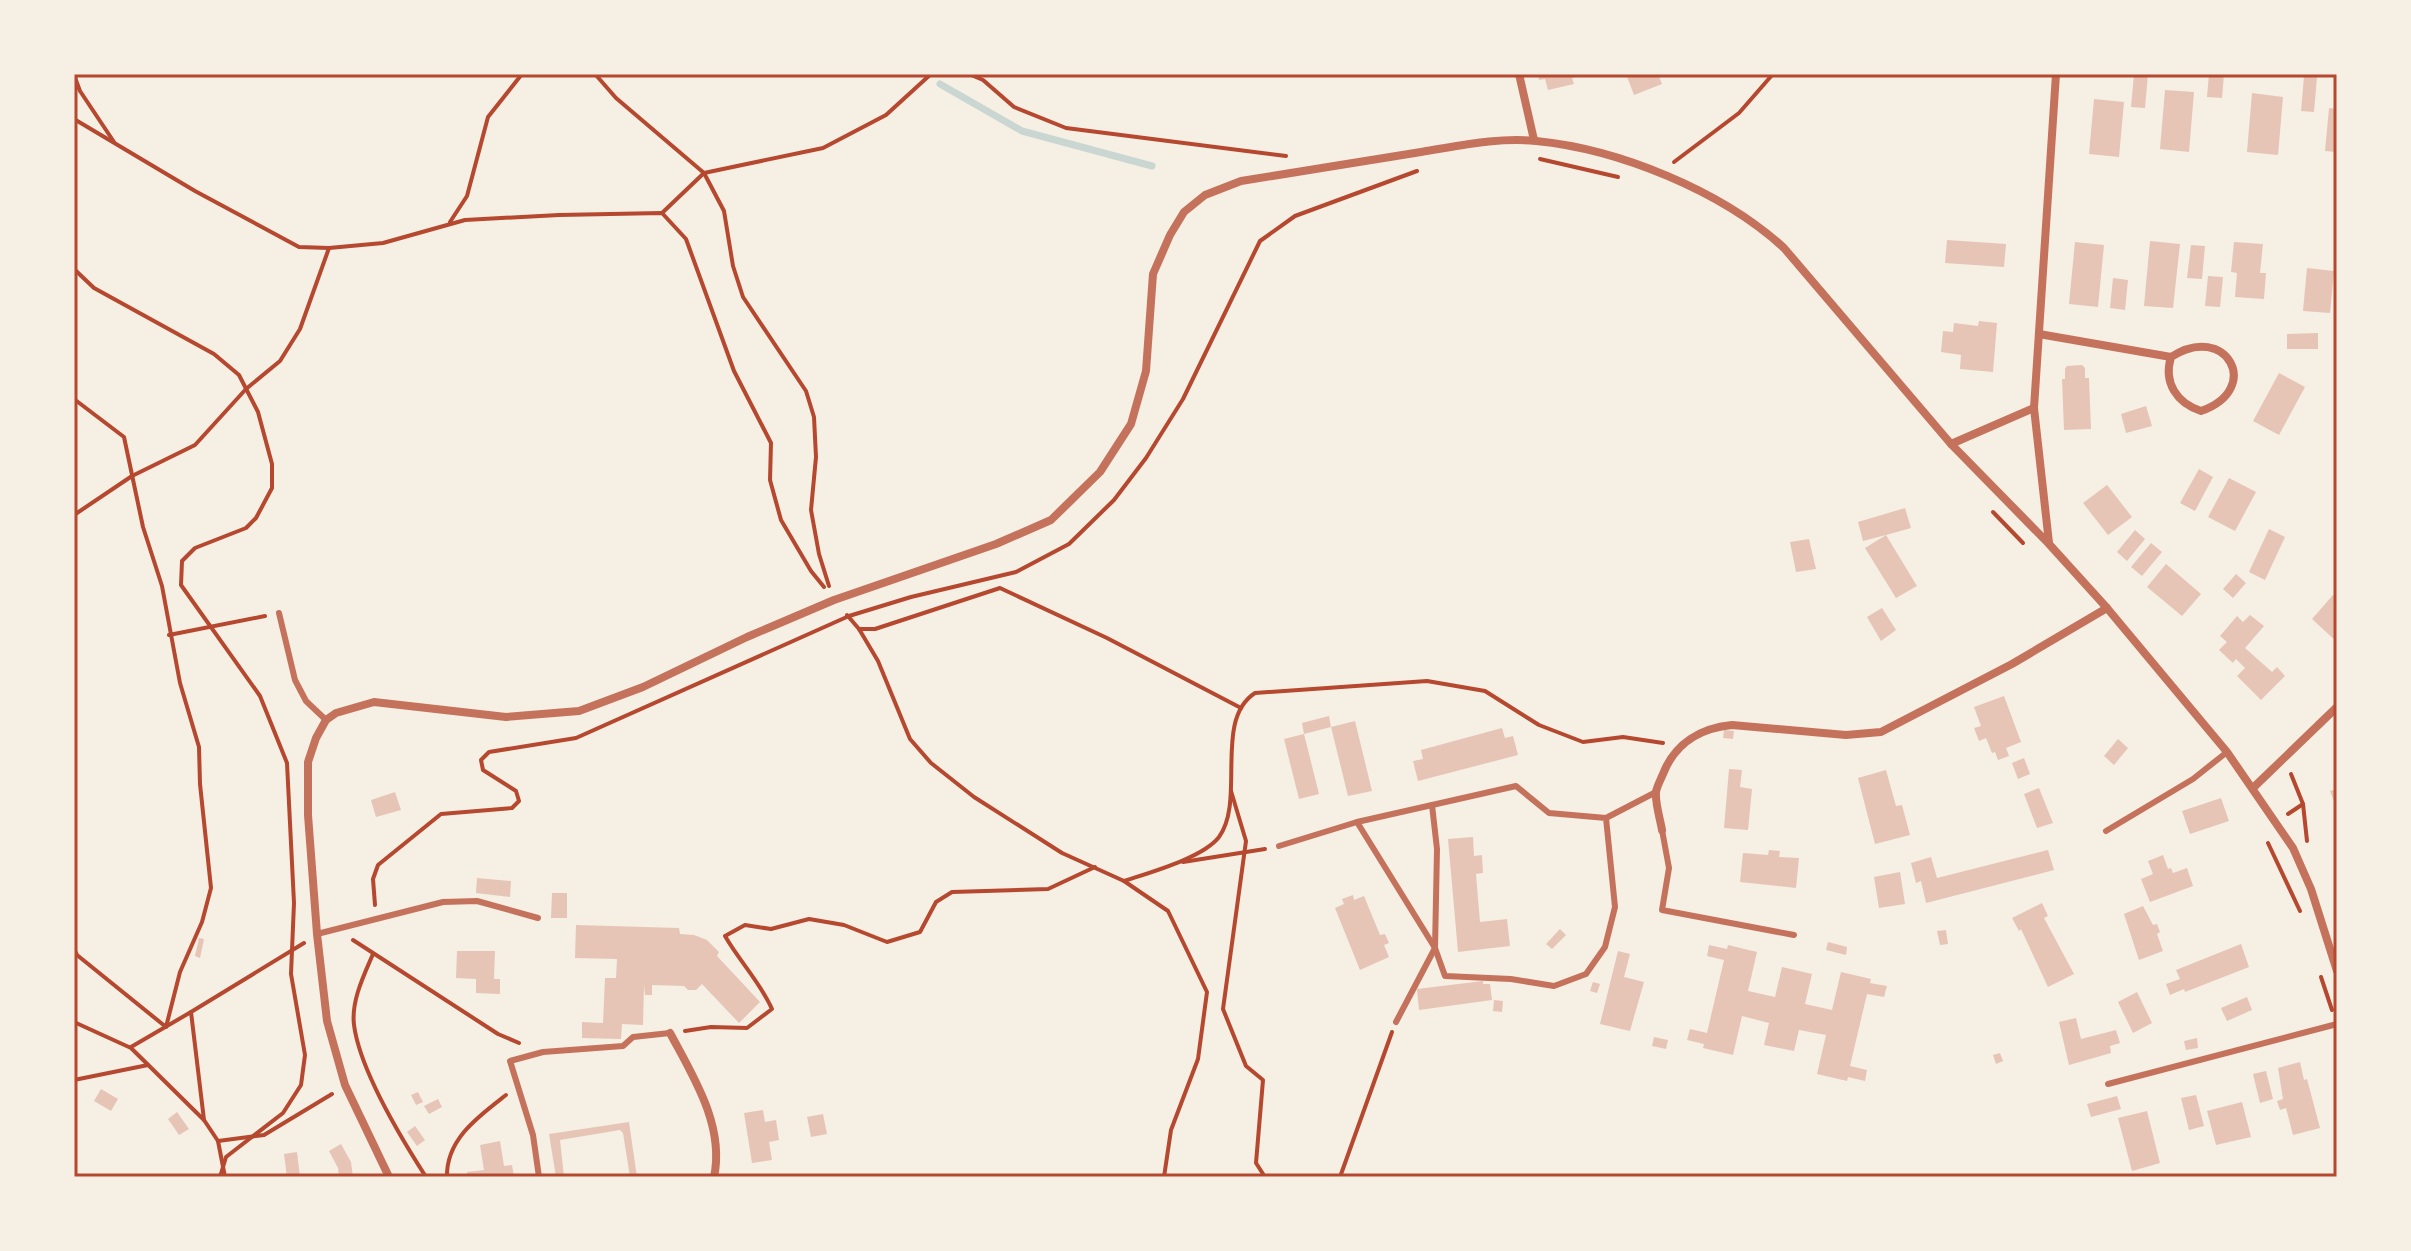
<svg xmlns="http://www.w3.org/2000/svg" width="2411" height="1251" viewBox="0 0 2411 1251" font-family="'Source Serif 4',serif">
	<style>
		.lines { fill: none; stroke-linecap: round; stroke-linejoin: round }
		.stream { stroke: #c9d6d2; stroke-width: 7 }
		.building { fill: #e6c5b7 }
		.path { stroke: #b5482f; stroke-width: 4 }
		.service { stroke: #c5725c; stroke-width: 6 }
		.minor { stroke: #c5725c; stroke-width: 8 }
		.neatline { fill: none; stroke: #b5482f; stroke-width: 3 }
	</style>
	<rect width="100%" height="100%" fill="#f6efe4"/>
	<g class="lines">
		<path class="stream" d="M 940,84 L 1022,131 L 1152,166"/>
	</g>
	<g class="building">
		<path d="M 1538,74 L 1584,74 L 1584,75 L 1572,78 L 1574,84 L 1548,90 L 1545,79 L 1539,80 Z"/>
		<path d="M 1626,74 L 1658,74 L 1662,84 L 1634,95 Z"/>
		<path d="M 2134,74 L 2148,74 L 2145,108 L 2131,107 Z"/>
		<path d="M 2209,74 L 2224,74 L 2222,98 L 2207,97 Z"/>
		<path d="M 2304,76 L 2317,77 L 2314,112 L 2301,111 Z"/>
		<path d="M 2165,90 L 2194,92 L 2189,152 L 2160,149 Z"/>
		<path d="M 2252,93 L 2283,97 L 2278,155 L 2247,152 Z"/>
		<path d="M 2094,99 L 2124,102 L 2119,157 L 2089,154 Z"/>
		<path d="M 2329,108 L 2337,109 L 2337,152 L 2325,151 Z"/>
		<path d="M 1947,240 L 2006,244 L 2004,267 L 1945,263 Z"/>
		<path d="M 2150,241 L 2180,244 L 2173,308 L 2144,306 Z"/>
		<path d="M 2075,242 L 2104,245 L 2098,307 L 2069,304 Z"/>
		<path d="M 2234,242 L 2263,244 L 2260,273 L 2266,273 L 2264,299 L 2235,297 L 2237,273 L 2231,272 Z"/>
		<path d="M 2191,245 L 2205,246 L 2202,279 L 2187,278 Z"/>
		<path d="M 2307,268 L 2334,271 L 2330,313 L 2303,311 Z"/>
		<path d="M 2208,276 L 2223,277 L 2220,307 L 2205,306 Z"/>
		<path d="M 2113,278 L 2128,280 L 2125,310 L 2110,308 Z"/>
		<path d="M 1979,321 L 1997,323 L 1993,372 L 1960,369 L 1961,355 L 1941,352 L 1943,331 L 1953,332 L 1954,323 L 1978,326 Z"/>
		<path d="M 2318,333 L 2318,349 L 2287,349 L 2287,334 Z"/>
		<path d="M 2082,365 L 2085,368 L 2085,378 L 2089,378 L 2091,429 L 2064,430 L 2062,379 L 2065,379 L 2065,369 L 2067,366 Z"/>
		<path d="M 2279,373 L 2305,387 L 2279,435 L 2253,421 Z"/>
		<path d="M 2146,406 L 2152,426 L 2126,433 L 2121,414 Z"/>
		<path d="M 2199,469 L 2213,477 L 2195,511 L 2180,503 Z"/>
		<path d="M 2229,478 L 2256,492 L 2235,531 L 2208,517 Z"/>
		<path d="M 2107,485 L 2132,517 L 2108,535 L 2083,503 Z"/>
		<path d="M 1905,508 L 1911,528 L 1886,535 L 1917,586 L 1896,598 L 1865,548 L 1886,535 L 1863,541 L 1858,522 Z"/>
		<path d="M 2269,529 L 2285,537 L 2265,580 L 2249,572 Z"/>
		<path d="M 2135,530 L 2145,539 L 2127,561 L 2117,552 Z"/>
		<path d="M 1809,539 L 1816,569 L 1796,572 L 1790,542 Z"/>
		<path d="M 2151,543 L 2162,552 L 2142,576 L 2131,567 Z"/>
		<path d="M 2166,564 L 2201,594 L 2182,616 L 2147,587 Z"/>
		<path d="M 2236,574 L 2246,583 L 2233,598 L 2223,589 Z"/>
		<path d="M 2333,595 L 2337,598 L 2337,642 L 2312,619 Z"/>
		<path d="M 1882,608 L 1896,630 L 1881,641 L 1867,617 Z"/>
		<path d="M 2250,615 L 2264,626 L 2245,648 L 2272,672 L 2277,667 L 2285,676 L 2261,700 L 2237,676 L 2245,668 L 2236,659 L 2233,663 L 2219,650 L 2227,642 L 2220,636 L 2237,616 L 2243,622 Z"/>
		<path d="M 2004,696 L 2021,742 L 2006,748 L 2009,756 L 1998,760 L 1995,752 L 1992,753 L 1986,738 L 1979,741 L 1974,728 L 1981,726 L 1974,707 Z"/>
		<path d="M 1329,716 L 1331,727 L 1304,734 L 1319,794 L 1299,799 L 1284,739 L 1304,734 L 1302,723 Z"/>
		<path d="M 1355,721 L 1372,791 L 1348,796 L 1331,727 Z"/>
		<path d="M 1502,728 L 1505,738 L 1513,736 L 1518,755 L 1418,781 L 1413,761 L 1423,759 L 1421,750 Z"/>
		<path d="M 1724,730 L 1734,731 L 1733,739 L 1723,738 Z"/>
		<path d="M 2118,739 L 2128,748 L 2114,765 L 2104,756 Z"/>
		<path d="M 2024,758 L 2030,774 L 2018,779 L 2012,763 Z"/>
		<path d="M 1729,769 L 1742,770 L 1740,787 L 1752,789 L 1748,830 L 1724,828 Z"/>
		<path d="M 1886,770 L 1896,806 L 1902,805 L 1910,835 L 1875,844 L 1858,778 Z"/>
		<path d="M 2039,788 L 2053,823 L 2037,828 L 2024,794 Z"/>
		<path d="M 2337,789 L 2337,809 L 2330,791 Z"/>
		<path d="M 395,792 L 401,810 L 376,817 L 371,800 Z"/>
		<path d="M 2221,798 L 2229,821 L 2190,834 L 2182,811 Z"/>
		<path d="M 1473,837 L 1474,856 L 1482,855 L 1483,873 L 1476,874 L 1480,922 L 1507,919 L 1510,946 L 1458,952 L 1448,839 Z"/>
		<path d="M 1769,850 L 1780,851 L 1779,857 L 1799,858 L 1796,888 L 1740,882 L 1743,853 L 1768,855 Z"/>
		<path d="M 2048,850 L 2054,870 L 1926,903 L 1921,881 L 1916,883 L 1911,863 L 1931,857 L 1937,878 Z"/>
		<path d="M 2163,855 L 2168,869 L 2171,868 L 2173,873 L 2187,868 L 2193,886 L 2150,902 L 2141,879 L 2153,874 L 2148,861 Z"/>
		<path d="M 1900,872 L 1905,904 L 1879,908 L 1874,877 Z"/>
		<path d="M 477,878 L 511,881 L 510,897 L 476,893 Z"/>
		<path d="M 552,893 L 567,893 L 567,918 L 551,918 Z"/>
		<path d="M 1353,895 L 1354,900 L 1364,896 L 1380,935 L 1385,934 L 1389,943 L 1384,945 L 1389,957 L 1360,970 L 1335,908 L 1344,904 L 1342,899 Z"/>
		<path d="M 2042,903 L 2048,916 L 2044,918 L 2074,974 L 2048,987 L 2021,929 L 2019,931 L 2012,918 Z"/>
		<path d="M 2143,906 L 2153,925 L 2157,924 L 2160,932 L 2157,934 L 2163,951 L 2139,960 L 2124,914 Z"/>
		<path d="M 576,925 L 679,928 L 680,934 L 694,935 L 707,940 L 719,952 L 717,956 L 760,1002 L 739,1023 L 702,984 L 696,990 L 688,990 L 684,986 L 652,985 L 652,995 L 645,995 L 644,985 L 643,1025 L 622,1024 L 621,1039 L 582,1038 L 582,1022 L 603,1023 L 605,978 L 616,978 L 617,959 L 575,958 Z"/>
		<path d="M 1560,929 L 1566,935 L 1552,949 L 1546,944 Z"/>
		<path d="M 1946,930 L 1948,944 L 1940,945 L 1937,931 Z"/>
		<path d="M 199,938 L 204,939 L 200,958 L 195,956 Z"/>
		<path d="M 1828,942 L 1847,947 L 1846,955 L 1826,950 Z"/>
		<path d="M 2241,944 L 2249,967 L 2185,992 L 2184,989 L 2170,995 L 2166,984 L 2180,979 L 2176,970 Z"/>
		<path d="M 1709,945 L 1727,949 L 1728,945 L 1757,952 L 1748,991 L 1775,997 L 1782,967 L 1812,974 L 1805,1004 L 1832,1010 L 1841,972 L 1871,979 L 1870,983 L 1887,986 L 1884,997 L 1867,994 L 1850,1066 L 1867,1070 L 1865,1081 L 1848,1077 L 1847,1081 L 1817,1074 L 1826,1035 L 1799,1030 L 1794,1051 L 1764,1045 L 1769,1023 L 1742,1016 L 1733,1055 L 1703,1048 L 1704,1044 L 1687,1040 L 1690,1029 L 1707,1033 L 1724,960 L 1707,956 Z"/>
		<path d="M 457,951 L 495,951 L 494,979 L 500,979 L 500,994 L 476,993 L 476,979 L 456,978 Z"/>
		<path d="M 1618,951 L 1630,954 L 1624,977 L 1644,982 L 1630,1031 L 1600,1024 Z"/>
		<path d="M 1483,981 L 1483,984 L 1490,984 L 1492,1000 L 1419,1010 L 1417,989 Z"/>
		<path d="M 1593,982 L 1600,984 L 1597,993 L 1590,991 Z"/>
		<path d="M 2137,992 L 2152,1023 L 2133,1033 L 2118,1002 Z"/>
		<path d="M 2247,997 L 2252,1010 L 2227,1021 L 2221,1008 Z"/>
		<path d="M 1494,1000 L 1503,1001 L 1502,1012 L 1493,1011 Z"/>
		<path d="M 2076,1018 L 2081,1039 L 2116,1030 L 2120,1043 L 2110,1046 L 2111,1053 L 2069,1065 L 2059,1022 Z"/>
		<path d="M 1654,1037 L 1668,1040 L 1666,1049 L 1652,1046 Z"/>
		<path d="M 2197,1038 L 2198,1048 L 2186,1050 L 2184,1041 Z"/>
		<path d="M 2000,1053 L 2003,1061 L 1996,1064 L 1993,1055 Z"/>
		<path d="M 2300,1062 L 2304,1080 L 2307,1079 L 2320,1128 L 2293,1135 L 2286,1108 L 2280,1110 L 2277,1101 L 2283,1099 L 2278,1068 Z"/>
		<path d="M 2266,1071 L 2273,1099 L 2260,1103 L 2253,1074 Z"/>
		<path d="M 101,1089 L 118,1099 L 111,1111 L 94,1101 Z"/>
		<path d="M 418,1092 L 423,1102 L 416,1105 L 411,1095 Z"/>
		<path d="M 2196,1095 L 2204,1126 L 2189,1130 L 2181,1098 Z"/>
		<path d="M 2117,1096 L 2121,1109 L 2091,1117 L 2087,1104 Z"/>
		<path d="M 438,1099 L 442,1107 L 429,1114 L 424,1106 Z"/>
		<path d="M 2242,1102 L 2251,1137 L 2216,1145 L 2207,1111 Z"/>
		<path d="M 763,1110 L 765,1122 L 776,1120 L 779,1140 L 769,1142 L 772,1160 L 752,1163 L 744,1113 Z"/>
		<path d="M 2147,1111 L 2160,1163 L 2132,1171 L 2118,1118 Z"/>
		<path d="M 177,1112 L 189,1129 L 179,1135 L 168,1119 Z"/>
		<path d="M 823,1114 L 827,1134 L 811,1137 L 807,1117 Z"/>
		<path d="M 629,1122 L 637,1177 L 630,1177 L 623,1133 L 620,1130 L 560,1140 L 564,1177 L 556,1177 L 549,1134 Z"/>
		<path d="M 415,1126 L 425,1140 L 417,1146 L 407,1132 Z"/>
		<path d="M 500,1141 L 504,1166 L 512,1165 L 514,1177 L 468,1177 L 467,1172 L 484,1170 L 480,1145 Z"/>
		<path d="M 341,1144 L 351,1162 L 353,1177 L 339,1177 L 338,1168 L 329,1151 Z"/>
		<path d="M 297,1152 L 300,1177 L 287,1177 L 284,1154 Z"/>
	</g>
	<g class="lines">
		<g class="path">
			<path d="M 595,74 L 616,98 L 704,173 L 724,211 L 733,266 L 743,297 L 806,391 L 814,417 L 816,457 L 811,510 L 819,554 L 829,586"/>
			<path d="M 969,74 L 983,80 L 1014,107 L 1066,128 L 1286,156"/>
			<path d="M 74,75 L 80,91 L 114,142"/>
			<path d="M 74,119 L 195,191 L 299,247 L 329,248 L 383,243 L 465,220 L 559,215 L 662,213 L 686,239 L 734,371 L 771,443 L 770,480 L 781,520 L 811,571 L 824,587"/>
			<path d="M 1540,159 L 1618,177"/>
			<path d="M 1674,162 L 1739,113 L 1773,74"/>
			<path d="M 662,213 L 704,173 L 823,148 L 886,115 L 931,74"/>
			<path d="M 450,222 L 467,196 L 488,117 L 522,74"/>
			<path d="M 74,269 L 94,288 L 214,354 L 239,375 L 258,412 L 272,464 L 272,488 L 256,518 L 246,528 L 195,548 L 182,561 L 181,585 L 260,696 L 287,763 L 294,903 L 291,974 L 305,1055 L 301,1085 L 283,1113 L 226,1157 L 220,1177"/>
			<path d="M 74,399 L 124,437 L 143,527 L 162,586 L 180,683 L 199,747 L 200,784 L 211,888 L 202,922 L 180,972 L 166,1027 L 77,955 L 74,949"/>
			<path d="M 1993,512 L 2023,543"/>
			<path d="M 74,515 L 132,476 L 195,445 L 246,389 L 280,361 L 300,329 L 329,248"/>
			<path d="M 847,615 L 859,629 L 878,661 L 910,739 L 931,763 L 974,797 L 1062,853 L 1124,881 L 1168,911 L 1207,992 L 1198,1059 L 1171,1130 L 1164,1177"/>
			<path d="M 859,629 L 875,629 L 1000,588 L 1107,638 L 1241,708"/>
			<path d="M 169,635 L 265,616"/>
			<path d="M 1231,791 L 1246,841 L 1223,1009 L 1246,1066 L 1263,1080 L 1256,1163 L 1265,1177"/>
			<path d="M 2303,804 L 2307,841"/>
			<path d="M 2288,814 L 2303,804 L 2291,774"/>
			<path d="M 2268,843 L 2300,911"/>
			<path d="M 1183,862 L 1265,849"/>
			<path d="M 1124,881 C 1148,873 1203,858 1219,837 C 1246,800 1213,720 1255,693 L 1427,681 L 1485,691 L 1539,725 L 1583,742 L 1623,737 L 1663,743"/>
			<path d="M 375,905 L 373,879 L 378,865 L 441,814 L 512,808 L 519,801 L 516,791 L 483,770 L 481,760 L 489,752 L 576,738 L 849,616 L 911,597 L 1016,572 L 1069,544 L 1114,500 L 1146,458 L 1183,399 L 1260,241 L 1295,216 L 1417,171"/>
			<path d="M 353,940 L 498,1034 L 519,1043"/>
			<path d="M 373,954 C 364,975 351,1001 354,1025 C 360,1071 401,1138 426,1177"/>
			<path d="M 2321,977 L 2332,1010"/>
			<path d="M 74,1022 L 131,1048 L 204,1120 L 218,1141 L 225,1177"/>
			<path d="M 685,1031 L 711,1027 L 747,1028 L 772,1009 C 760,982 740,962 725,936 L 745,925 L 771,929 L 809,919 L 844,925 L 887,942 L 920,932 L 936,902 L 952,892 L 1048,889 L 1095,867"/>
			<path d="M 131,1047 L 191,1012"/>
			<path d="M 74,1080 L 148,1065"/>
			<path d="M 204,1120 L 191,1012 L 304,943"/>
			<path d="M 218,1141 L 264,1135 L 332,1094"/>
			<path d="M 447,1177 C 446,1139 479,1116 506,1095"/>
			<path d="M 1340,1177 L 1392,1032"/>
		</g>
		<g class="service">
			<path d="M 279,613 L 295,680 L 306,701 L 326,720"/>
			<path d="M 1606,818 L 1549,813 L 1516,786 L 1357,822 L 1435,948 L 1445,976 L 1511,979 L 1554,986 L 1586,974 L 1605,947 L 1615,907 L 1606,818 L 1656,792"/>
			<path d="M 1662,830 L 1669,868 L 1662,910 L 1794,935"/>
			<path d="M 2106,831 L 2193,779 L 2227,752"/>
			<path d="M 1279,846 L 1357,822"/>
			<path d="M 317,934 L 443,902 L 477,901 L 538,918"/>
			<path d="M 1396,1022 L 1435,948 L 1437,849 L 1432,805"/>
			<path d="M 2108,1084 L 2337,1024"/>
			<path d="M 539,1177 L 533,1135 L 510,1061 L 543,1052 L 623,1046 L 633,1037 L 670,1033"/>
		</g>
		<g class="minor">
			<path d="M 1519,74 L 1534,140"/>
			<path d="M 2039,334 L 2171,357 C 2226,321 2264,389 2201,411 C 2177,403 2163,383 2171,357"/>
			<path d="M 1951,444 L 2034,408"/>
			<path d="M 2049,543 L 2034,408 L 2056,74"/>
			<path d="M 2254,787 L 2337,707"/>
			<path d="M 1662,830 C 1660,818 1655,803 1656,792 C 1657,786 1661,779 1663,774 C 1675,743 1701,728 1732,725 L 1846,735 L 1881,732 L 2012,664 L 2107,608"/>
			<path d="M 670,1033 C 693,1076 725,1126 714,1177"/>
			<path d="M 389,1177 L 345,1085 L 327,1021 L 317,934 L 308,815 L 308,762 L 316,738 L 326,720 L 336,713 L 374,702 L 506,717 L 579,711 L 643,687 L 747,637 L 834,600 L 996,544 L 1051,520 L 1100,472 L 1131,424 L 1146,371 L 1153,274 L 1170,235 L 1184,212 L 1205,195 L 1241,181 C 1301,171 1361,162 1421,152 C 1459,146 1498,137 1536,141 C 1619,149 1722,191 1784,248 L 1951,444 L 2049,544 L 2107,608 L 2227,752 L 2293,848 L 2311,889 L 2337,971"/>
		</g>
	</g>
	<rect width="2411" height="1251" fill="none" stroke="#f6efe4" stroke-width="152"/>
	<rect x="76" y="76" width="2259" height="1099" class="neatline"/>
</svg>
